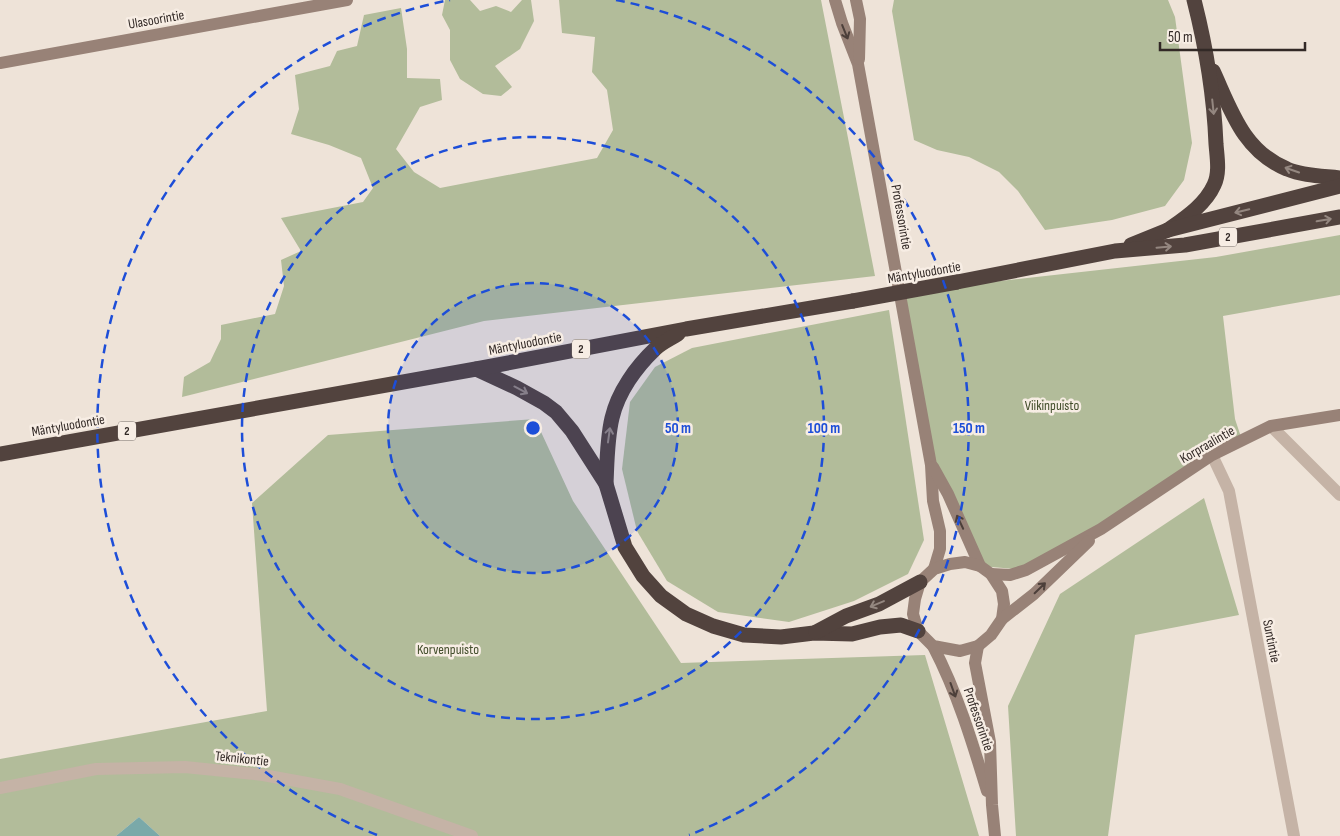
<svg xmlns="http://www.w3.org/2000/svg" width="1340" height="836" viewBox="0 0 1340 836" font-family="'Sofia Sans Condensed',sans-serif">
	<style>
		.green { fill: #b2bc9a }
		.water { fill: #7aa9a9 }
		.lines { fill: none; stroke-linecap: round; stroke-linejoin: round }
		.street { stroke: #c5b3a6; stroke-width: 12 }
		.secondary { stroke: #988277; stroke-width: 12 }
		.highway { stroke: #52433e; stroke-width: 15 }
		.highway-bridge { stroke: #52433e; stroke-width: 15 }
		.oneway { stroke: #4c3f3a }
		.oneway2 { stroke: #948780 }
		.ring { fill: none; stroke: #1d4ed8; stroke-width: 2.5; stroke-dasharray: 9 6 }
		.labels { text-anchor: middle; stroke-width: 5; stroke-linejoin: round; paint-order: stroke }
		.shield { fill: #f7ede4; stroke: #6d645f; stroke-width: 1 }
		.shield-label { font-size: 12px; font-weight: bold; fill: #322926 }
		.street-label { font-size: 14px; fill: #322926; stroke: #f7ede4 }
		.park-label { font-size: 14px; fill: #434e2c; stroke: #f7ede4 }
		.centre { fill: #1d4ed8; stroke: #f7ede4; stroke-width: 2.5 }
		.ring-label { font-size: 15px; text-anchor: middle; font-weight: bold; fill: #1d4ed8; stroke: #f7ede4; stroke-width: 5; stroke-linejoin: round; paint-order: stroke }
	</style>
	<rect width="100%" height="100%" fill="#eee3d8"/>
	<g class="green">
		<path d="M 445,0 L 470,0 L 480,11 L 496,6 L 511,12 L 522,0 L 531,0 L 534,21 L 520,49 L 495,66 L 512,87 L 501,96 L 483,94 L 460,79 L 450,60 L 450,30 L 442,15 Z"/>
		<path d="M 559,0 L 821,0 L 875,276 L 484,321 L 182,397 L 184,377 L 210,362 L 221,339 L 221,325 L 275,314 L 284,286 L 281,260 L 301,251 L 281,218 L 363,202 L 373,188 L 361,158 L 329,145 L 291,134 L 299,109 L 295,75 L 330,66 L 337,51 L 357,46 L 364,15 L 401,8 L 407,49 L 407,78 L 440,79 L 442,100 L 420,107 L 396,149 L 414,172 L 440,188 L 597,158 L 613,130 L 607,90 L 592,72 L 595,37 L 562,33 Z"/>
		<path d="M 894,0 L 1168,0 L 1175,17 L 1192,143 L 1184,180 L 1165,206 L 1112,220 L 1045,230 L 1018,191 L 999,172 L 969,157 L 937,150 L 914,140 L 892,11 Z"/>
		<path d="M 1340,235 L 1340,295 L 1223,316 L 1235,419 L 1242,440 L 1026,570 L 980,566 L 931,465 L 902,292 L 1216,257 Z"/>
		<path d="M 889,310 L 924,540 L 908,574 L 854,601 L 789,622 L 718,612 L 667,581 L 637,531 L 622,469 L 630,402 L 655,367 L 692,348 Z"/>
		<path d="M 535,419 L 573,501 L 681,663 L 925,655 L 979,836 L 160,836 L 139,817 L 116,836 L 0,836 L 0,759 L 267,711 L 252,503 L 328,435 Z"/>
		<path d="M 1204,498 L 1239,615 L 1135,635 L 1108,836 L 1016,836 L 1008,706 L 1060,594 Z"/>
	</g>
	<path class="water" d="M 139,817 L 160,836 L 116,836 Z"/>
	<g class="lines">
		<g class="street">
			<path d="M 1271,426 L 1340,495"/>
			<path d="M 1212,455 L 1229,491 L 1294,836"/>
			<path d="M 0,788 L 96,769 L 185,767 L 263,775 L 340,789 L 472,836"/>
		</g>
		<g class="secondary">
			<path d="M 835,0 L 842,23 L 858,64 L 931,465 L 933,501 L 940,531 L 940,549 L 934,569"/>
			<path d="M 856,0 L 860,19 L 859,59"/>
			<path d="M 0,63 L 347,0"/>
			<path d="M 933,467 L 948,494 L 980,566"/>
			<path d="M 965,562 L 980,566 L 991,574 L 1002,591 L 1004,604 L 1002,619 L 991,635 L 978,646 L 960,651 L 933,646 L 918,631 L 913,614 L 915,599 L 920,582 L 934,569 L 950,564 Z"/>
			<path d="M 991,574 L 1010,575 L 1026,570 L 1101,529 L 1212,455 L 1271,426 L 1340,415"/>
			<path d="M 1002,619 L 1034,594 L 1089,541"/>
			<path d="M 933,646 C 957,692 972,741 987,791"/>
			<path d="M 978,646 L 975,663 L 990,742 L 992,805 L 995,836"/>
		</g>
		<g class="highway">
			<path d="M 1213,71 C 1231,110 1243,151 1287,169 C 1303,176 1323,176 1340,178"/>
			<path d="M 1168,230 C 1185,218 1205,205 1214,185 C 1220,173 1217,157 1216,144 C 1214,95 1206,47 1194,0"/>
			<path d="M 1131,245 L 1168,230 L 1340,186"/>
			<path d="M 957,282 L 1115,251 L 1185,245 L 1340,217"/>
			<path d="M 476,369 L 517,388 L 544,403 L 556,412 L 572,431 L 606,484 L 625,547 L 643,576 L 661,596 L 686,614 L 713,626 L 744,635 L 781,637 L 814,633 L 852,634 L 880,627 L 901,625 L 918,631"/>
			<path d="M 0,454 L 476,369 L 686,329 L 853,301"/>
			<path d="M 606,484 C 607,462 607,439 612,418 C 618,392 636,367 655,349 C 661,343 670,339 678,334"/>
			<path d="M 816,632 L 846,616 L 879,604 L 920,582"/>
		</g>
		<path class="highway-bridge" d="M 853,301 L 957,282"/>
	</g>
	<defs><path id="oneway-shaft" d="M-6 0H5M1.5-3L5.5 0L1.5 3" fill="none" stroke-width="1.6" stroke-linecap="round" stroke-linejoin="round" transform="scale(1.25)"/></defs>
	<g class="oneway">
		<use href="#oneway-shaft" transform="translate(845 32) rotate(68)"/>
		<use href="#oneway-shaft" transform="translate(960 522) rotate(-115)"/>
		<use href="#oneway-shaft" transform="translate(1040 588) rotate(-44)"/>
		<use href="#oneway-shaft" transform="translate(953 690) rotate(70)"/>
	</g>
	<g class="oneway2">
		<use href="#oneway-shaft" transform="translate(1213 107) rotate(84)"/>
		<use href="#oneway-shaft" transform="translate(1292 170) rotate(-161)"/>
		<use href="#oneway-shaft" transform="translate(1242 211) rotate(166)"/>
		<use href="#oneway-shaft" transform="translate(1324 220) rotate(-10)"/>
		<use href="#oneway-shaft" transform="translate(1164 247) rotate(-5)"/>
		<use href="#oneway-shaft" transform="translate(521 390) rotate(28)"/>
		<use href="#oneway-shaft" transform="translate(609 435) rotate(-82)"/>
		<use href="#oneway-shaft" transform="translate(877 604) rotate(157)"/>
	</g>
	<circle cx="533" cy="428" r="145" fill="#1d4ed8" fill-opacity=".12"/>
	<g class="ring">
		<circle cx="533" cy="428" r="145"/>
		<circle cx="533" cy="428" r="291"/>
		<path d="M377 835A436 436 0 0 1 450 0M616 0A436 436 0 0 1 689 835"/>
	</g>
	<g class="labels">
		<g class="shield">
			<rect x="1219" y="227.5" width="18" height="19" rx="4"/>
			<rect x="572" y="339.5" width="18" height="19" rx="4"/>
			<rect x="118" y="421.5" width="18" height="19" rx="4"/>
		</g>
		<g class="shield-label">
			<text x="1228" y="241">2</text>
			<text x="581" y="353">2</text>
			<text x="127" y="435">2</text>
		</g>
		<g class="street-label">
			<text transform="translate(156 19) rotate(-10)" y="5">Ulasoorintie</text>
			<text transform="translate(902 217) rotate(80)" y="5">Professorintie</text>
			<text transform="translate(924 272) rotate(-10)" y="5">Mäntyluodontie</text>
			<text transform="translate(525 343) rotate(-11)" y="5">Mäntyluodontie</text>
			<text transform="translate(68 425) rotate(-10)" y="5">Mäntyluodontie</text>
			<text transform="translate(1207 444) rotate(-30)" y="5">Korpraalintie</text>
			<text transform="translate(1272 641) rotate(79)" y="5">Suntintie</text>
			<text transform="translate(979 719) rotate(71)" y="5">Professorintie</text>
			<text transform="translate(242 758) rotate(6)" y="5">Teknikontie</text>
		</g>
		<g class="park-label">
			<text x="1052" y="410">Viikinpuisto</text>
			<text x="448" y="654">Korvenpuisto</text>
		</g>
	</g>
	<circle cx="533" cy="428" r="8" class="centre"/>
	<g class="ring-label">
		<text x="678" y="433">50 m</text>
		<text x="824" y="433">100 m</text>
		<text x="969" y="433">150 m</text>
	</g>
	<path d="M1160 42v8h145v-8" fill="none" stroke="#322926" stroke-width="2.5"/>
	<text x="1168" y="42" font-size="15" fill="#322926" stroke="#f7ede4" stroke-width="4" paint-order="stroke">50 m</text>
</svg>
